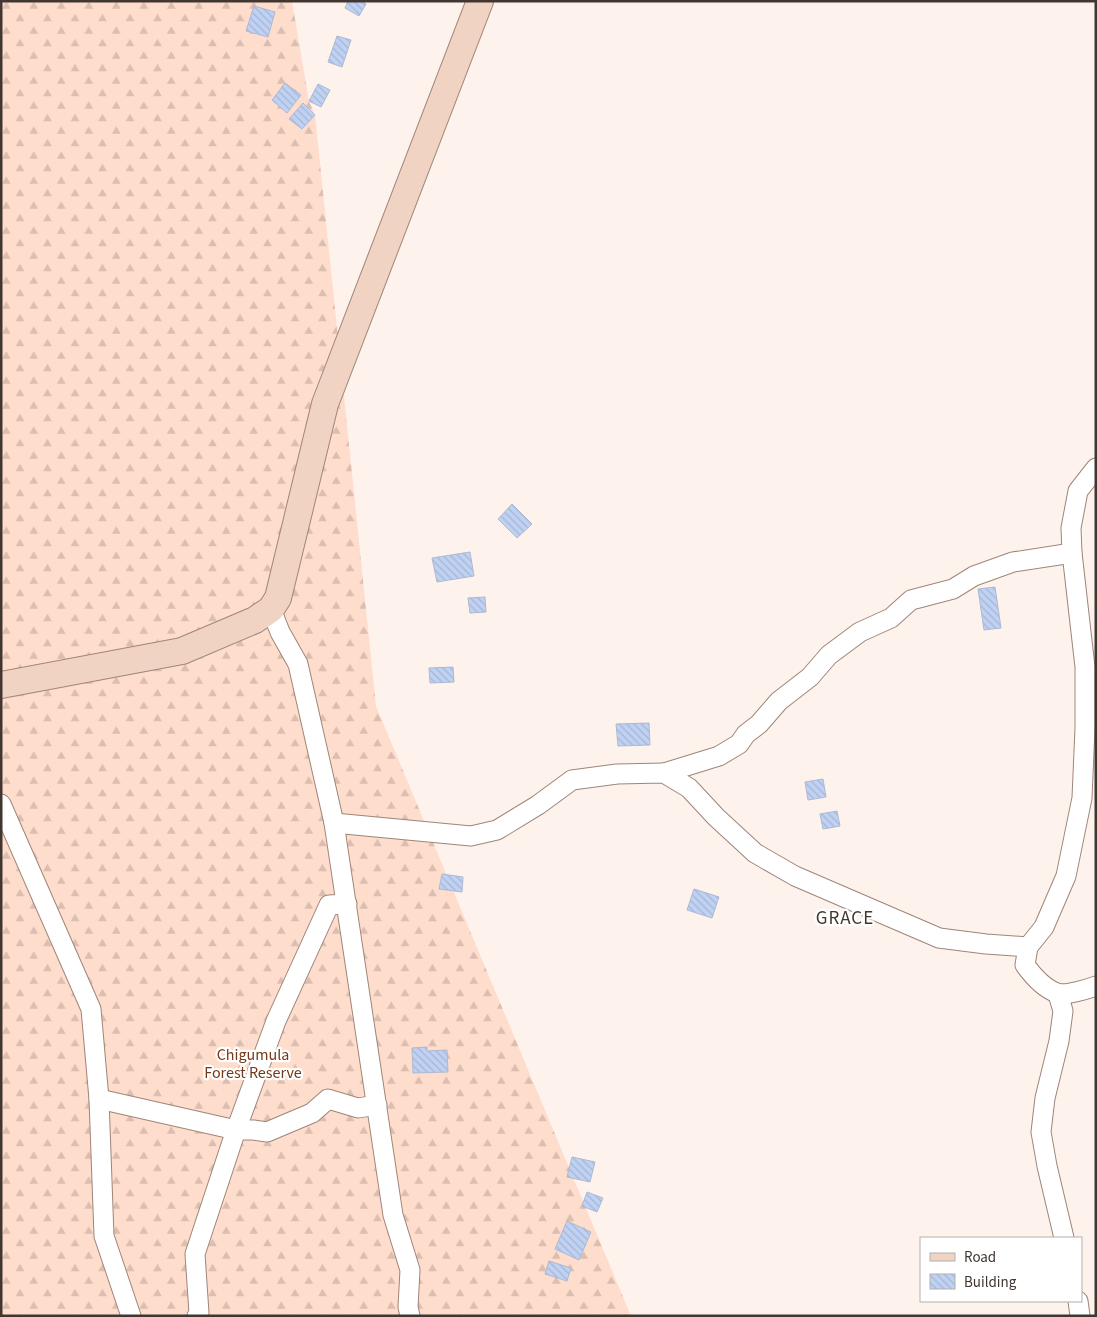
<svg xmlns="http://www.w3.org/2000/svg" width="1097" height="1317" viewBox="0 0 1097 1317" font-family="'Source Sans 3',sans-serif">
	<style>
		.forest { fill: url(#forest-firs) }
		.building { fill: url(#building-back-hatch); stroke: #adb9d2 }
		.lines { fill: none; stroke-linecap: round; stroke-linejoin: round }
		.street-casing { stroke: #9f8578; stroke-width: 21 }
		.secondary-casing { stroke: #9f8578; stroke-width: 28 }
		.street { stroke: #fff; stroke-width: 19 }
		.secondary { stroke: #f0d3c2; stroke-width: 26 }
		.labels { text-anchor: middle; stroke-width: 4.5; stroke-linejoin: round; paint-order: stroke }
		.park-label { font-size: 16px; fill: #753917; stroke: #fff }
		.quarter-label { font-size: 19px; letter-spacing: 1px; fill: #413630; stroke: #fff }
	</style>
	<defs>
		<pattern id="forest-firs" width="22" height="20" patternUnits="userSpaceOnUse" patternTransform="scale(1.25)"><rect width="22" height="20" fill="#feddcd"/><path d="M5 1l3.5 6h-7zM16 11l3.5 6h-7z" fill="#dbbeb0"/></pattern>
		<pattern id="building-back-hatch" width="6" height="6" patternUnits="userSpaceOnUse" patternTransform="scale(1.25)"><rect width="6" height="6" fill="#c0d2f4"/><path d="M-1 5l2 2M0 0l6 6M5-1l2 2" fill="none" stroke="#a6b5d2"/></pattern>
	</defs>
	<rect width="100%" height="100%" fill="#fef2ec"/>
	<path class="forest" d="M 1,1 L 292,1 L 309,101 L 315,115 L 376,706 L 631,1316 L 1,1316 Z"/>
	<g class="building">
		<path d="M 348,1 L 361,1 L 366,4 L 359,16 L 345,8 Z"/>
		<path d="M 254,6 L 275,12 L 268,37 L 246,31 Z"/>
		<path d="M 337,36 L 351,40 L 342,67 L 328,62 Z"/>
		<path d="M 285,83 L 301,95 L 287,113 L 272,100 Z"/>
		<path d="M 318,84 L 330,90 L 321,107 L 309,101 Z"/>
		<path d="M 303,103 L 315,115 L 302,129 L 289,119 Z"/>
		<path d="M 512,504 L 532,524 L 517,538 L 498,519 Z"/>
		<path d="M 470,552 L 474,576 L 437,582 L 432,558 Z"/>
		<path d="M 995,587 L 1001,628 L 984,630 L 978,589 Z"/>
		<path d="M 485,597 L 486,612 L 470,613 L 468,598 Z"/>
		<path d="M 453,667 L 454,682 L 430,683 L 429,668 Z"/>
		<path d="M 649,723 L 650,745 L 618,746 L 616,724 Z"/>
		<path d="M 823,779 L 826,797 L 808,800 L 805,782 Z"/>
		<path d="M 837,811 L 840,826 L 823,829 L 820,814 Z"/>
		<path d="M 442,874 L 463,877 L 462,892 L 439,889 Z"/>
		<path d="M 694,889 L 719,897 L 712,918 L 687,910 Z"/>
		<path d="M 427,1047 L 427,1051 L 447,1050 L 448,1072 L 413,1073 L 412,1048 Z"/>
		<path d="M 572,1157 L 595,1162 L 590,1182 L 567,1177 Z"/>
		<path d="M 587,1192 L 603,1198 L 597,1212 L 582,1206 Z"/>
		<path d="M 567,1221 L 591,1232 L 579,1260 L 555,1249 Z"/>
		<path d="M 549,1261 L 571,1268 L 567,1281 L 545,1274 Z"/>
	</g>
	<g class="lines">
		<g class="street-casing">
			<g id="street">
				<path d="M 1096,468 L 1078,491 L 1071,528 L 1072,553 L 1085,667 L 1085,728 L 1082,798 L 1066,876 L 1044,927 L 1028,947 L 1025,965 C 1033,976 1043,988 1057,993 C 1065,996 1088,989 1096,986"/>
				<path d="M 271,609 L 280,632 L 298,664 L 334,823 L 393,1215 L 410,1270 L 408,1307 L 410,1316"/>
				<path d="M 664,773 L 719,756 L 739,744 L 746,734 L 759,724 L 779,701 L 810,677 L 829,655 L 860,632 L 891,618 L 911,600 L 953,589 L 974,576 L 1013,562 L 1072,553"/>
				<path d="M 1,804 L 91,1009 L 99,1099 L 104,1236 L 131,1316"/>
				<path d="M 334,823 L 471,836 L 497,830 L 538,805 L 572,780 L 617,774 L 664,773 L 689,788 L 716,817 L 755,853 L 795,876 L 939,938 L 986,944 L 1028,947"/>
				<path d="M 1058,994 L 1063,1011 L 1059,1041 L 1045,1098 L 1041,1132 L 1047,1166 L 1064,1238"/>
				<path d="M 99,1099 L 236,1130 L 253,1130 L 267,1132 L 312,1113 L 328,1099 L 358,1108 L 377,1105"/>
				<path d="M 1078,1301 L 1080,1316"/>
				<path d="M 197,1316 L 199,1313 L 195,1254 L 236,1130 L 276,1021 L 329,905 L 347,904"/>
			</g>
		</g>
		<g class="secondary-casing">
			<path id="secondary" d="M 1,685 L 182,651 L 255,620 L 271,609 L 278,598 L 325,404 L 480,1"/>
		</g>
		<use href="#street" class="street"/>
		<use href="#secondary" class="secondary"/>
	</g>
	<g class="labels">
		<g class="park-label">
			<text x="253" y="1060">Chigumula<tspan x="253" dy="18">Forest Reserve</tspan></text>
		</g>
		<g class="quarter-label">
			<text x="845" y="924">GRACE</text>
		</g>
	</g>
	<rect width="1097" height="1317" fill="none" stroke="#413630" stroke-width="5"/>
	<rect x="920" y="1237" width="162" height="65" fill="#ffffff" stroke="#b3afac"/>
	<rect x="930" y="1253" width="25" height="8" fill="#f0d3c2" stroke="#b3afac"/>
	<text x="964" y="1262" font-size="15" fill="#413630">Road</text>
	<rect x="930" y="1274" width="25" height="15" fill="url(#building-back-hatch)" stroke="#b3afac"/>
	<text x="964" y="1287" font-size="15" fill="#413630">Building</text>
</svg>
